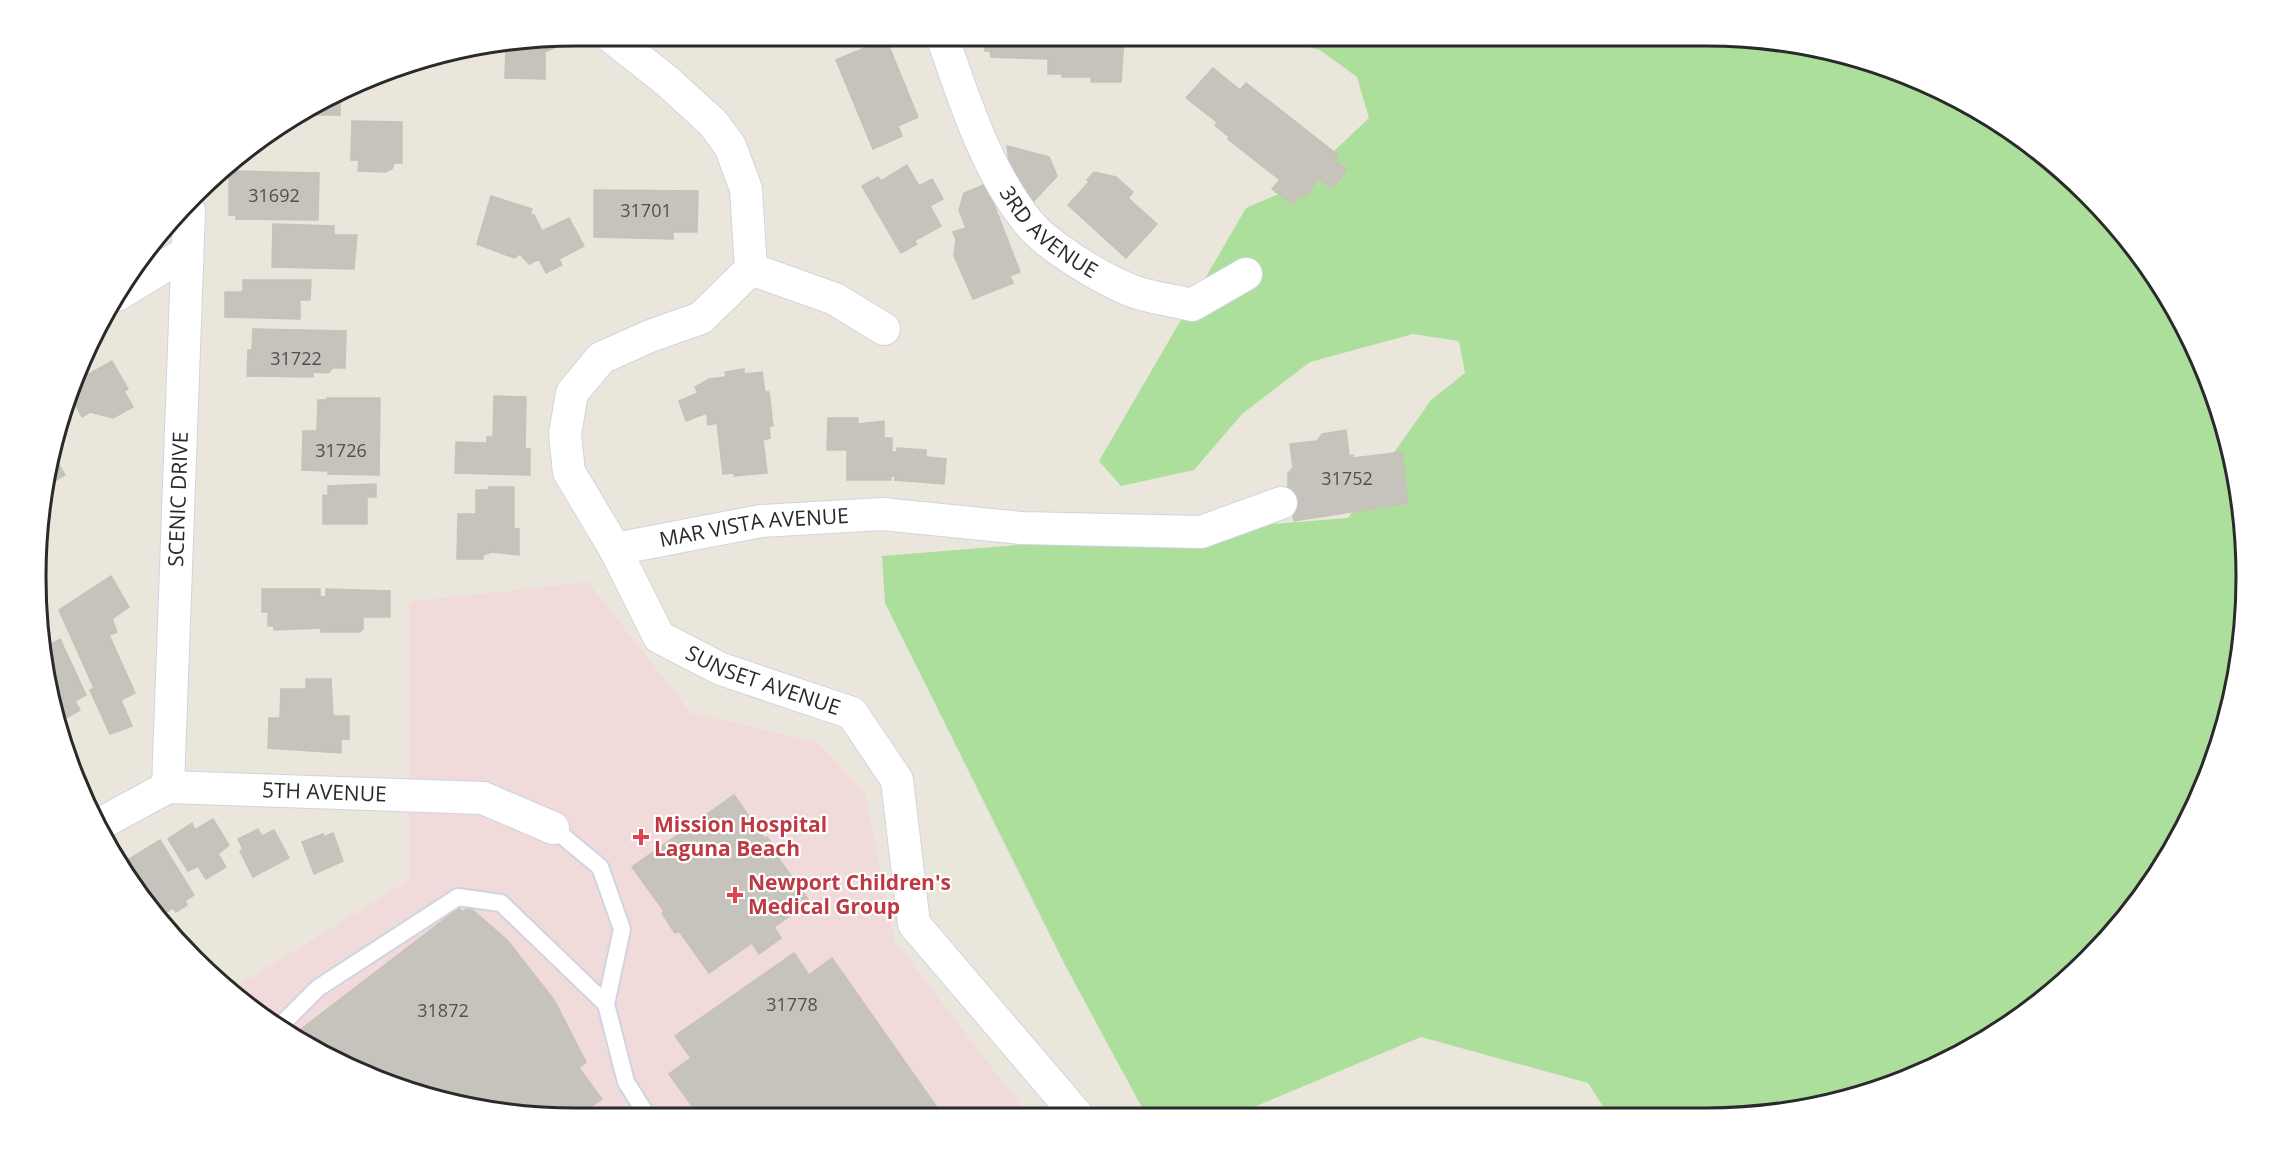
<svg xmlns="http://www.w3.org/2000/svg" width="2282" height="1154" viewBox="0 0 2282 1154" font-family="'Open Sans',sans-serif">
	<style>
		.medical { fill: #f1dbda }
		.grass { fill: #abdf9b }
		.building { fill: #c6c3bc; stroke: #c6c2b6; stroke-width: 1.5 }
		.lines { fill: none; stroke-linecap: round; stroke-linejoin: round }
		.lane-casing { stroke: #d1d3e2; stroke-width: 20 }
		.street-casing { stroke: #d1d3e2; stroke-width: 34 }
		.lane { stroke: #fff; stroke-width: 16 }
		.street { stroke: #fff; stroke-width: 32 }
		.health-dot { fill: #e0444e; stroke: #fff; stroke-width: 2 }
		.labels { text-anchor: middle; stroke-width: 4.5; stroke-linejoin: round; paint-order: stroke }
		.number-label { font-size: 18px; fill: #51504e }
		.street-label { font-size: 21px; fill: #2a2a2a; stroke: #fff }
		.health-label { font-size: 21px; font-weight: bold; fill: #be3a42; stroke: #fff; text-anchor: start }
		.rim { fill: none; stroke: #2a2a2a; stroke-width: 3 }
	</style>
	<rect width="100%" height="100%" fill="#ebe6dc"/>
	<path class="medical" d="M 588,582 L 691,713 L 817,742 L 865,793 L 895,941 L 1028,1115 L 542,1117 L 437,1100 L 338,1062 L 234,988 L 409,880 L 409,602 Z"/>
	<path class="grass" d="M 1282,37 L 1740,37 L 1845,54 L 1944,92 L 2034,148 L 2112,220 L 2173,306 L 2217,403 L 2241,506 L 2245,612 L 2228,717 L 2190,816 L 2112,933 L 2034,1006 L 1912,1077 L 1776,1113 L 1608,1114 L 1588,1083 L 1421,1037 L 1235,1115 L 1146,1115 L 1065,965 L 885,603 L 882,556 L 1348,518 L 1431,400 L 1465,373 L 1459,341 L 1413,334 L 1310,362 L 1242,414 L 1194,470 L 1121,486 L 1099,461 L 1246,208 L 1297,186 L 1369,118 L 1357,77 L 1320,50 L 1285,41 Z"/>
	<g class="building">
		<path d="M 984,36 L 1124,37 L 1121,82 L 1091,82 L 1091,77 L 1062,77 L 1062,74 L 1048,74 L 1048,59 L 991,57 L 990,51 L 985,51 Z"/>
		<path d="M 560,39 L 561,45 L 545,52 L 545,79 L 505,78 L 506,50 L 497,49 Z"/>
		<path d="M 886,39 L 918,117 L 898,126 L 902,136 L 873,149 L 836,60 Z"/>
		<path d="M 1213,68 L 1240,90 L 1246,83 L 1338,155 L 1334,160 L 1347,170 L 1332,189 L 1319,178 L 1304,198 L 1300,195 L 1293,205 L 1272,189 L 1280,180 L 1228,139 L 1229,137 L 1215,125 L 1217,122 L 1186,98 Z"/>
		<path d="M 340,99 L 340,115 L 309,115 Z"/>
		<path d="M 352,121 L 402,122 L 402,163 L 394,163 L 392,169 L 385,172 L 358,171 L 359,160 L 351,160 Z"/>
		<path d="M 1007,146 L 1049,157 L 1057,176 L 1031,204 L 1011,177 Z"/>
		<path d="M 907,165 L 919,186 L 932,179 L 943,199 L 930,206 L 941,226 L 914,241 L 917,244 L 901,253 L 862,186 L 878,177 L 881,181 Z"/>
		<path d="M 233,171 L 319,173 L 318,220 L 236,219 L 236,215 L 229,215 L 229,176 L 233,176 Z"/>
		<path d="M 1094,172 L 1116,177 L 1133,192 L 1128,198 L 1157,224 L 1126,258 L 1068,205 L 1089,182 L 1087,180 Z"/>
		<path d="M 986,184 L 1020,272 L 1010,276 L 1013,283 L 973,299 L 954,256 L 956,240 L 953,232 L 966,228 L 959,210 L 964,193 Z"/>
		<path d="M 594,190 L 698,191 L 697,232 L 673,232 L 673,239 L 594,237 Z"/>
		<path d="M 491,196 L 532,209 L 530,214 L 534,215 L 542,231 L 569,218 L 584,246 L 559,259 L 562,265 L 546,273 L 539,259 L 529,264 L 520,254 L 514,258 L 477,244 Z"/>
		<path d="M 273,224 L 334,226 L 334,235 L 357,235 L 354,269 L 272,267 Z"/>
		<path d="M 243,280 L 311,280 L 310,300 L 300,300 L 300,319 L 225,317 L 225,292 L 243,292 Z"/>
		<path d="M 253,329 L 346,331 L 345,368 L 333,368 L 328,373 L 313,372 L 313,377 L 247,376 L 248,350 L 252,350 Z"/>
		<path d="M 112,361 L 128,389 L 124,391 L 133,407 L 113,418 L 90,412 L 82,417 L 75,404 L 71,407 L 68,402 L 73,383 Z"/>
		<path d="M 744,369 L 744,374 L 762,372 L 765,392 L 769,392 L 773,426 L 769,426 L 770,438 L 763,440 L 767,473 L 734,476 L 734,473 L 723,474 L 717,423 L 708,425 L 707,413 L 686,421 L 679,401 L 698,393 L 695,387 L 709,379 L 726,377 L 725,372 Z"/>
		<path d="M 494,396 L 526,397 L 525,449 L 530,449 L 530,475 L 455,473 L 456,442 L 487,443 L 487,437 L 493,437 Z"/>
		<path d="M 327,398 L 380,398 L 379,475 L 328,474 L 328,471 L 302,470 L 303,431 L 317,431 L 318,400 L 327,400 Z"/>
		<path d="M 828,418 L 858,418 L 858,424 L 884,421 L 884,438 L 892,438 L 892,452 L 897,452 L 897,448 L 926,450 L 926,457 L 946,459 L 944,484 L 895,480 L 895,476 L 891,476 L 891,480 L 847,480 L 847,450 L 827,450 Z"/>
		<path d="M 1346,430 L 1349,456 L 1353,455 L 1353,458 L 1402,452 L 1408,503 L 1294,521 L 1288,493 L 1288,473 L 1293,468 L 1290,444 L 1317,441 L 1322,434 Z"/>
		<path d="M 52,453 L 65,475 L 46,486 L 46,471 Z"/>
		<path d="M 376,484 L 376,497 L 367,497 L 367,524 L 323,524 L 323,495 L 328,496 L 328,486 Z"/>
		<path d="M 489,487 L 514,487 L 514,529 L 519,529 L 519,555 L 492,552 L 483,555 L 483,559 L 457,559 L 458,514 L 476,514 L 476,490 L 489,490 Z"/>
		<path d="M 111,576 L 129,607 L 112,619 L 117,632 L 109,635 L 135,693 L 121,700 L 132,726 L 110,734 L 90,690 L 94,688 L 59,610 Z"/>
		<path d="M 262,589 L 320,589 L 320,597 L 326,597 L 326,589 L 390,591 L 390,617 L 363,617 L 363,629 L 360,632 L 321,632 L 321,628 L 274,630 L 274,626 L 268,626 L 268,612 L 262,612 Z"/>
		<path d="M 60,639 L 86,695 L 75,701 L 80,710 L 63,720 L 41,650 Z"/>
		<path d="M 306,679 L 331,679 L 333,716 L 349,716 L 349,739 L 341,739 L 341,753 L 268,748 L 269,718 L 280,718 L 281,689 L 306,689 Z"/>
		<path d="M 734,795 L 765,839 L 767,837 L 782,857 L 779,859 L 810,902 L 774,927 L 781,938 L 759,954 L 752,943 L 709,973 L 679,931 L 675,933 L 662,913 L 664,911 L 632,867 Z"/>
		<path d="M 213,819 L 229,845 L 218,854 L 226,867 L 206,879 L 198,866 L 188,871 L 168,839 L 192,823 L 195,830 Z"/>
		<path d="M 258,829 L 262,836 L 274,830 L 289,858 L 253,877 L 240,851 L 243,849 L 238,839 Z"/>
		<path d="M 333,833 L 343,861 L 314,874 L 302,842 L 323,834 L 324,837 Z"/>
		<path d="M 160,840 L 194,895 L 185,901 L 187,905 L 176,912 L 173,908 L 162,915 L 126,861 Z"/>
		<path d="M 469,907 L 507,940 L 554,1000 L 586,1062 L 579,1068 L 602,1099 L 589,1108 L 596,1117 L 542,1117 L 437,1100 L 338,1062 L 301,1036 L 303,1034 L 300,1030 L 459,908 L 462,912 Z"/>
		<path d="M 794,953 L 809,975 L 832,958 L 943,1116 L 699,1116 L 669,1074 L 691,1058 L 675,1036 Z"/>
	</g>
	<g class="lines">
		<g class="lane-casing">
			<g id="lane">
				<path d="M 553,828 L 600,867 L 622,929 L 606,1004 L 626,1082 L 648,1117"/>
				<path d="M 283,1023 L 318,988 L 458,897 L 501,903 L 606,1004"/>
			</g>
		</g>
		<g class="street-casing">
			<g id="street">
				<path id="s1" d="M 610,36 L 667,81 L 713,123 L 730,146 L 746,189 L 751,269 L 701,318 L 650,336 L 601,358 L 572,393 L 565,434 L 569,472 L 615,549 L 659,637 L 721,669 L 852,713 L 897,780 L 914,924 L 1077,1115"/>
				<path id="s2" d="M 942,36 C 964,99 986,170 1028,222 C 1047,246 1102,279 1130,290 C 1149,298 1172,300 1192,305 L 1246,274"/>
				<path d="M 751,269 L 835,299 L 884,329"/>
				<path d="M 117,295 L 186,253"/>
				<path id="s3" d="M 615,549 L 761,521 L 882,514 L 1021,528 L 1201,532 L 1281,503"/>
				<path id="s4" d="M 168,787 L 189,211"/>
				<path id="s5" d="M 98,825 L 168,787 L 483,798 L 553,828"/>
			</g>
		</g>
		<use href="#lane" class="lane"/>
		<use href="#street" class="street"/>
	</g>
	<g class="health-dot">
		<path d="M638 828h6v6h6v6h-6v6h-6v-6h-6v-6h6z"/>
		<path d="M732 886h6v6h6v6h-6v6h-6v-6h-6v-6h6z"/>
	</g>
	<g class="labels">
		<g class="number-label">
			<text x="274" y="202">31692</text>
			<text x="646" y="217">31701</text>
			<text x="296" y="365">31722</text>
			<text x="341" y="457">31726</text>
			<text x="1347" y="485">31752</text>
			<text x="792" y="1011">31778</text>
			<text x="443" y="1017">31872</text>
		</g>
		<g class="street-label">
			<text dy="7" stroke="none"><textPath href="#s2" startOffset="228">3RD AVENUE</textPath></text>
			<text dy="7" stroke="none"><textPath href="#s4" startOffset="288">SCENIC DRIVE</textPath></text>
			<text dy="7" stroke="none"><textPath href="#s3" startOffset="141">MAR VISTA AVENUE</textPath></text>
			<text dy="7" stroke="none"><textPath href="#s1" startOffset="894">SUNSET AVENUE</textPath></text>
			<text dy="7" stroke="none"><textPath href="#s5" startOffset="236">5TH AVENUE</textPath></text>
		</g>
		<g class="health-label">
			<text x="654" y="832">Mission Hospital<tspan x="654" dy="24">Laguna Beach</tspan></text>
			<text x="748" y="890">Newport Children's<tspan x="748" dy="24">Medical Group</tspan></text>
		</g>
	</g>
	<path d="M0 0H2282V1154H0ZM576 46H1706A530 530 0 0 1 2236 576V578A530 530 0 0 1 1706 1108H576A530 530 0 0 1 46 578V576A530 530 0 0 1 576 46Z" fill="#fff" fill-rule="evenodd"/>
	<path class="rim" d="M576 46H1706A530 530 0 0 1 2236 576V578A530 530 0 0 1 1706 1108H576A530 530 0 0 1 46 578V576A530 530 0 0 1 576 46Z"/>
</svg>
